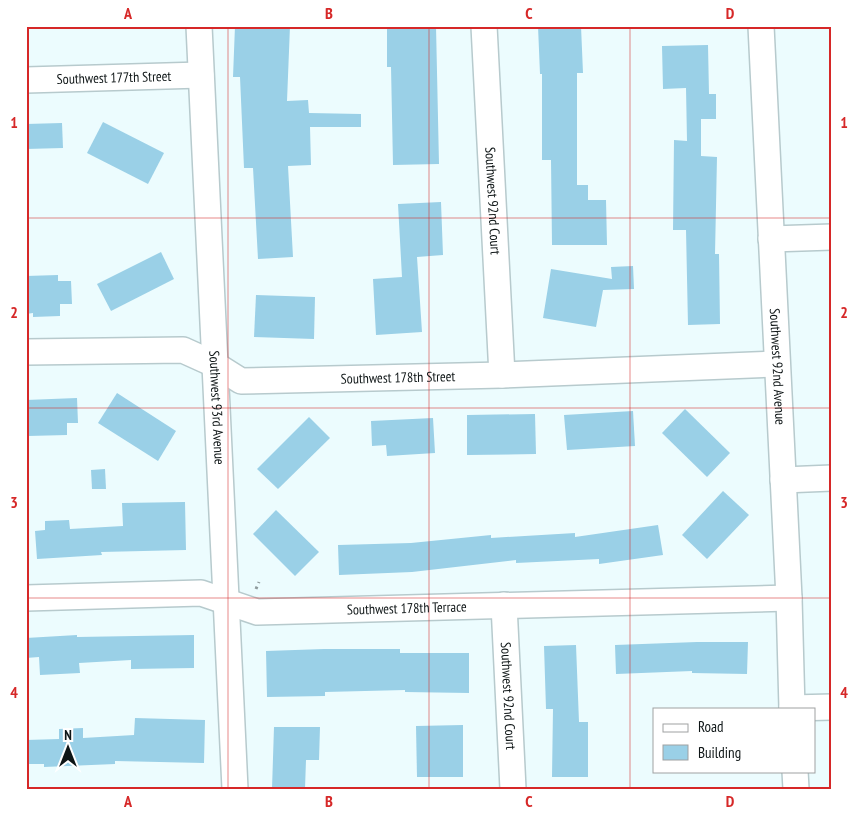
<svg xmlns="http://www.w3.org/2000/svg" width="858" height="815" viewBox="0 0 858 815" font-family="'PT Sans Narrow',sans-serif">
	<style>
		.building { fill: #9ad0e7 }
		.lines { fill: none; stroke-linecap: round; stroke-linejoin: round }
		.minor-casing { stroke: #b7cacd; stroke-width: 28 }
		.path { stroke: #8e9a9c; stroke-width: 3; stroke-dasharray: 2.5 4; stroke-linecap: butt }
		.minor { stroke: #fff; stroke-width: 25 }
		.grid { fill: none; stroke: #d62828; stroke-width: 1; stroke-opacity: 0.55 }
		.labels { text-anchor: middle; stroke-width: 4.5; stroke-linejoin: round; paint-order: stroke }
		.street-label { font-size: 14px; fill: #0e1516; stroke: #fff }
		.neatline { fill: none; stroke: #d62828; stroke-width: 2 }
		.grid-label { font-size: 16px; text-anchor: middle; font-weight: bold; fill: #d62828 }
	</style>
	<rect width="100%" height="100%" fill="#ecfcfe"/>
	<g class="building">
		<path d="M 235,26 L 290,26 L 287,101 L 308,100 L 309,113 L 361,114 L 361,127 L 310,127 L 311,165 L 288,166 L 293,257 L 258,259 L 253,168 L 244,168 L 240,77 L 233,77 Z"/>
		<path d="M 387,26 L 436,26 L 439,164 L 393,165 L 391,67 L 387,67 Z"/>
		<path d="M 538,26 L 581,26 L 583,73 L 577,73 L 577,185 L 588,185 L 588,200 L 606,200 L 607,245 L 552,245 L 551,160 L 542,160 L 542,74 L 540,74 Z"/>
		<path d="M 708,45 L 709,94 L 716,94 L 716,119 L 701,119 L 701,156 L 717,157 L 715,254 L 719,254 L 720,324 L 688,325 L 686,230 L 673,230 L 674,140 L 687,141 L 686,88 L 663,89 L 662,46 Z"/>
		<path d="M 103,122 L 164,153 L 148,184 L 87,153 Z"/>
		<path d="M 62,123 L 63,148 L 26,149 L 26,124 Z"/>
		<path d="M 441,202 L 443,255 L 417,257 L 422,332 L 376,335 L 373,279 L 402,277 L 398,204 Z"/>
		<path d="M 161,252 L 174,279 L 111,311 L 97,284 Z"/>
		<path d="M 633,266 L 634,289 L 603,290 L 596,327 L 543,318 L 551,269 L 612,279 L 611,267 Z"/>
		<path d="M 58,275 L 58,281 L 71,281 L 72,304 L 60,304 L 60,316 L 33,317 L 33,313 L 26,314 L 26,276 Z"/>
		<path d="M 256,295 L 315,297 L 314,339 L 254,337 Z"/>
		<path d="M 117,393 L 176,431 L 158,461 L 98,423 Z"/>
		<path d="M 77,398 L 78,423 L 67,423 L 67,435 L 28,436 L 26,400 Z"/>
		<path d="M 685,409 L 730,453 L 707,477 L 662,433 Z"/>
		<path d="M 633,411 L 635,446 L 567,450 L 564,415 Z"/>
		<path d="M 535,414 L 536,454 L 467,455 L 467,415 Z"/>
		<path d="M 309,417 L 330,438 L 278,489 L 257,469 Z"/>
		<path d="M 433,418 L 435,453 L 387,456 L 386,445 L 372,446 L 371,421 Z"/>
		<path d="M 105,469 L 106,489 L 92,489 L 91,470 Z"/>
		<path d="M 723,491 L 749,515 L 707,559 L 682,535 Z"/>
		<path d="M 185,502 L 186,550 L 101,552 L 102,555 L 37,559 L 35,531 L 45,530 L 45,521 L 69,520 L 70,529 L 123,526 L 122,503 Z"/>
		<path d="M 276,510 L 319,552 L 295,576 L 253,534 Z"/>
		<path d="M 658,525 L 663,555 L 599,564 L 599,559 L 516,563 L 516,560 L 412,572 L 339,575 L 338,545 L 411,543 L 491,535 L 491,538 L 575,533 L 575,537 Z"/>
		<path d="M 77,635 L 77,637 L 194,635 L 194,668 L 131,669 L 131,660 L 79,663 L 80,673 L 40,675 L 39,657 L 26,658 L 26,638 Z"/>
		<path d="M 697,642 L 748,642 L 747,674 L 692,673 L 692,671 L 616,674 L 615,645 Z"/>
		<path d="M 576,645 L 579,722 L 588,722 L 588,777 L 552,777 L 553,709 L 546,709 L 544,646 Z"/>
		<path d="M 324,649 L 400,649 L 400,653 L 469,653 L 469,693 L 405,692 L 405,690 L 325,692 L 325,696 L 267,697 L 266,651 Z"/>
		<path d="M 135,718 L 205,720 L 204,763 L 115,761 L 115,764 L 44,767 L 44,764 L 26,764 L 26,740 L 59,739 L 59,729 L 83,728 L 83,738 L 134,735 Z"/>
		<path d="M 463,725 L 463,777 L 417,777 L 416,726 Z"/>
		<path d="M 274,727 L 320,727 L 319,760 L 306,760 L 305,789 L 272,789 Z"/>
	</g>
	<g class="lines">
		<g class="minor-casing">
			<g id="minor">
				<path id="s1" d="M 199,26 L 235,789"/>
				<path id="s2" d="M 484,26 L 502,375"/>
				<path id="s3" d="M 761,26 L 789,598 L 792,709"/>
				<path id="s4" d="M 26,80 L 201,75"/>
				<path d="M 771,239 L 832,237"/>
				<path id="s5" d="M 26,352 L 183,350 L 214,364 L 241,381 L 502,375 L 777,364"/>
				<path d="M 783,480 L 832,478"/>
				<path id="s6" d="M 26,598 L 201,593 L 257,612 L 789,598"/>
				<path id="s7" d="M 504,605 L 513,789"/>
				<path d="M 792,708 L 832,707"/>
				<path d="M 795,771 L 796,789"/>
			</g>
		</g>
		<path class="path" d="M 256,589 L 259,582"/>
		<use href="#minor" class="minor"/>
	</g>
	<path class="grid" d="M 228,26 L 228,789M 429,26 L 429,789M 630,26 L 630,789M 26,218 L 832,218M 26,408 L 832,408M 26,598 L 832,598"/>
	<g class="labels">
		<g class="street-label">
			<text dy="5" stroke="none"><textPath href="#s4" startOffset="88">Southwest 177th Street</textPath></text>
			<text dy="5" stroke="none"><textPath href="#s2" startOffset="175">Southwest 92nd Court</textPath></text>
			<text dy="5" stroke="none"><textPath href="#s3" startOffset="341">Southwest 92nd Avenue</textPath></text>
			<text dy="5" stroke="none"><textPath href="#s5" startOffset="380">Southwest 178th Street</textPath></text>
			<text dy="5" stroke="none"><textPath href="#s1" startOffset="382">Southwest 93rd Avenue</textPath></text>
			<text dy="5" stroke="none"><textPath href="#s6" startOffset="384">Southwest 178th Terrace</textPath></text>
			<text dy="5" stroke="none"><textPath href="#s7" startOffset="91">Southwest 92nd Court</textPath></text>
		</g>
	</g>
	<rect width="858" height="815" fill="none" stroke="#ffffff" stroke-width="55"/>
	<rect x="653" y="708" width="162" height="65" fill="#ffffff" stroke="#9fa1a2"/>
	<rect x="663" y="724" width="25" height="8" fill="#ffffff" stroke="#9fa1a2"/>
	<text x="698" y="732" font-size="15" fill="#0e1516">Road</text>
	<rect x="663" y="745" width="25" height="15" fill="#9ad0e7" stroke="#9fa1a2"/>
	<text x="698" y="758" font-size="15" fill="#0e1516">Building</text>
	<g transform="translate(68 748)" stroke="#ffffff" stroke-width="4" paint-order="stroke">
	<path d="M0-4L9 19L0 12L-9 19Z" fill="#0e1516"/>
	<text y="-8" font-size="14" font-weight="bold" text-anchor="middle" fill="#0e1516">N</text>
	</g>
	<rect x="28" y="28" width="802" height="760" class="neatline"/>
	<g class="grid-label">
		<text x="128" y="19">A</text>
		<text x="329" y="19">B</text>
		<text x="529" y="19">C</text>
		<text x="730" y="19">D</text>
		<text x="14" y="128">1</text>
		<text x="844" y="128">1</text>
		<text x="14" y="318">2</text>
		<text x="844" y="318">2</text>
		<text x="14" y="508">3</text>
		<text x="844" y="508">3</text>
		<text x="14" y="698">4</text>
		<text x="844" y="698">4</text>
		<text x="128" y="807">A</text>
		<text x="329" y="807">B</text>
		<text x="529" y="807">C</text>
		<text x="730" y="807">D</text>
	</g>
</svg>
